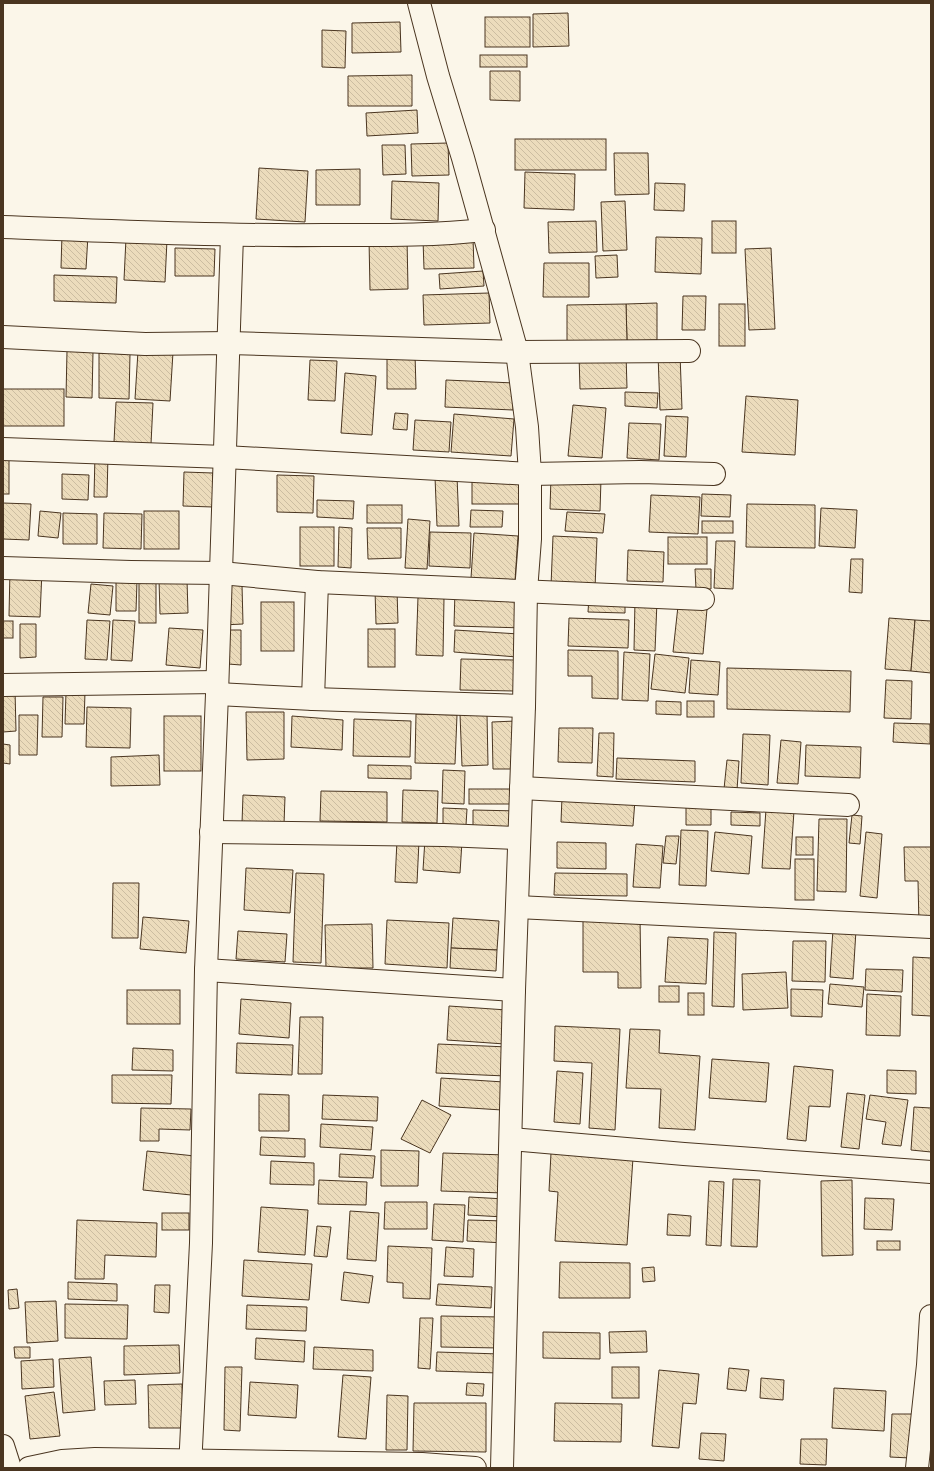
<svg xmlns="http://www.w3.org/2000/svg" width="934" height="1471" viewBox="0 0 934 1471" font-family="Lato,sans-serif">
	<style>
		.building { fill: url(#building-back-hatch); stroke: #4a3520 }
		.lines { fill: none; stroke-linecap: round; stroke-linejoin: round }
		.minor-casing { stroke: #4a3520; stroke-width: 24 }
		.minor { stroke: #fbf6e9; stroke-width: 22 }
	</style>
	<defs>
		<pattern id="building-back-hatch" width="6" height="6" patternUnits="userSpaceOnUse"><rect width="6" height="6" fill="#ecdcbc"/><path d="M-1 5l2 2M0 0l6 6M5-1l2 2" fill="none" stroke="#ccbda1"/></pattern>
	</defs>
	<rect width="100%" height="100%" fill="#fbf6e9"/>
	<g class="building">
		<path d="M 568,13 L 569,46 L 533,47 L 533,14 Z"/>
		<rect x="485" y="17" width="45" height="30"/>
		<path d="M 400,22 L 401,52 L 352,53 L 352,23 Z"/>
		<path d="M 322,30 L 346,31 L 345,68 L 322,67 Z"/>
		<rect x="480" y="55" width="47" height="12"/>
		<path d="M 490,71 L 520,71 L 520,101 L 490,100 Z"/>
		<path d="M 412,75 L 412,106 L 348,106 L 348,76 Z"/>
		<path d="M 417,110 L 418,133 L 367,136 L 366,113 Z"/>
		<rect x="515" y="139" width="91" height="31"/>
		<path d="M 448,143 L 449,175 L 412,176 L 411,144 Z"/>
		<path d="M 382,145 L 405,145 L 406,174 L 383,175 Z"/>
		<path d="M 614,153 L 648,153 L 649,194 L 615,195 Z"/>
		<path d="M 259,168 L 308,171 L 305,222 L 256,219 Z"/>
		<path d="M 360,169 L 360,205 L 316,205 L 316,170 Z"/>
		<path d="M 525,172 L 575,174 L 574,210 L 524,208 Z"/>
		<path d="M 392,181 L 439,183 L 438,221 L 391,219 Z"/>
		<path d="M 655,183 L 685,184 L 684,211 L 654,210 Z"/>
		<path d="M 625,201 L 627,250 L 603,251 L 601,202 Z"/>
		<path d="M 596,221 L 597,252 L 549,253 L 548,222 Z"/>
		<rect x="712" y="221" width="24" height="32"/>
		<path d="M 62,234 L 88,235 L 86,269 L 61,268 Z"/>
		<path d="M 656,237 L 702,238 L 701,274 L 655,272 Z"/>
		<path d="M 126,238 L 167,240 L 165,282 L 124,280 Z"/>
		<path d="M 407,238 L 408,289 L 370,290 L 369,239 Z"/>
		<path d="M 473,238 L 474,268 L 424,269 L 423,239 Z"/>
		<path d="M 175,248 L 215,249 L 214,276 L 175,276 Z"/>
		<path d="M 771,248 L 775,329 L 749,330 L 745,249 Z"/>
		<path d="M 617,255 L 618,277 L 596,278 L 595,256 Z"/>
		<path d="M 544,263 L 589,263 L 589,297 L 543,297 Z"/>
		<path d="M 483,271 L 484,286 L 440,289 L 439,274 Z"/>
		<path d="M 54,275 L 117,277 L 116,303 L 54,301 Z"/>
		<path d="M 489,293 L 490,323 L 424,325 L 423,295 Z"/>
		<path d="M 683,296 L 706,296 L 705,330 L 682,330 Z"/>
		<path d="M 657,303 L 657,340 L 627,341 L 626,304 Z"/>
		<path d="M 626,304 L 627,341 L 567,342 L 567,305 Z"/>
		<rect x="719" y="304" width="26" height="42"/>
		<path d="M 67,351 L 93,352 L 92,398 L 66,397 Z"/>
		<path d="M 138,351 L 173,352 L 170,401 L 135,399 Z"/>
		<path d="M 99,353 L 130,354 L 129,399 L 99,398 Z"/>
		<path d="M 415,354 L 416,389 L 387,389 L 387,355 Z"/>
		<path d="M 626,354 L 627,388 L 580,389 L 579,355 Z"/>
		<path d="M 658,354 L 680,354 L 682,409 L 660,410 Z"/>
		<path d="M 310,360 L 337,361 L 335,401 L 308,400 Z"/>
		<path d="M 345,373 L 376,376 L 372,435 L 341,433 Z"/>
		<path d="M 446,380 L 514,383 L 513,410 L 445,407 Z"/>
		<rect x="3" y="389" width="61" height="37"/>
		<path d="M 625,392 L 658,393 L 657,408 L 625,406 Z"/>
		<path d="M 746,396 L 798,400 L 795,455 L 742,452 Z"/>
		<path d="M 116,402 L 153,403 L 151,444 L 114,442 Z"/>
		<path d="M 573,405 L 606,408 L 602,458 L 568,456 Z"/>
		<path d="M 395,413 L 408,414 L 407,430 L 393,429 Z"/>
		<path d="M 454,414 L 514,419 L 511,456 L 451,452 Z"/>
		<path d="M 666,416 L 688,417 L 686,457 L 664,456 Z"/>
		<path d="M 415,420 L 451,422 L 449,452 L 413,450 Z"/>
		<path d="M 629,423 L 661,424 L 659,460 L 627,458 Z"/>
		<path d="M 95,454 L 108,455 L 107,497 L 94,497 Z"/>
		<rect x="3" y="456" width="6" height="38"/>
		<path d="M 184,472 L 213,473 L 213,507 L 183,506 Z"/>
		<path d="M 62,474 L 89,475 L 88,500 L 62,499 Z"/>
		<path d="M 277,475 L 314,476 L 313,513 L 277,512 Z"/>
		<path d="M 457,476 L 459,526 L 437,526 L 435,477 Z"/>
		<rect x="472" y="476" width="50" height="28"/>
		<path d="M 551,477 L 601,479 L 600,511 L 550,509 Z"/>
		<path d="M 702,494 L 731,495 L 730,517 L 701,516 Z"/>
		<path d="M 651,495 L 700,497 L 698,534 L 649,532 Z"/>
		<path d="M 317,500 L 354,501 L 353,519 L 317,517 Z"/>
		<path d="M 3,503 L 31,504 L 29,540 L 3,539 Z"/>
		<path d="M 747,504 L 815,505 L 815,548 L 746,547 Z"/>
		<rect x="367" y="505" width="35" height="18"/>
		<path d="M 821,508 L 857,510 L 855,548 L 819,546 Z"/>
		<path d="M 471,510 L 503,511 L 502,527 L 470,527 Z"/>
		<path d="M 40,511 L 61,513 L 58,538 L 38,536 Z"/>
		<rect x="144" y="511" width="35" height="38"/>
		<path d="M 567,512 L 605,514 L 603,533 L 565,531 Z"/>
		<path d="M 63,513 L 97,514 L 97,544 L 63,544 Z"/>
		<path d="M 104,513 L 142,514 L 141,549 L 103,548 Z"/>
		<path d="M 408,519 L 430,521 L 427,569 L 405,568 Z"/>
		<rect x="702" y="521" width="31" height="12"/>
		<rect x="300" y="527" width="34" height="39"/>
		<path d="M 339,527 L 352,528 L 351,568 L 338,567 Z"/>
		<path d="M 367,528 L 401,528 L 401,558 L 368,559 Z"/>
		<path d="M 430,532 L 471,533 L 470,568 L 429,566 Z"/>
		<path d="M 474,533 L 518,536 L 515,581 L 471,578 Z"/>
		<path d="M 553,536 L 597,538 L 595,588 L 551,586 Z"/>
		<rect x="668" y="537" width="39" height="27"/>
		<path d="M 716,541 L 735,541 L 733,589 L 714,588 Z"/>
		<path d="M 628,550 L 664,552 L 663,582 L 627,581 Z"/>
		<path d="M 851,559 L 863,559 L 862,593 L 849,592 Z"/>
		<path d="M 10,569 L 42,570 L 40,617 L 9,616 Z"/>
		<path d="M 695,569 L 711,569 L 711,589 L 696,589 Z"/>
		<rect x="139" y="580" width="17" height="43"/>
		<path d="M 159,580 L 187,580 L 188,613 L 160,614 Z"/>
		<path d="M 116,581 L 137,581 L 136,611 L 116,611 Z"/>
		<path d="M 91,584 L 113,586 L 110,615 L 88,613 Z"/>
		<path d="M 242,585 L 243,624 L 222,625 L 221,586 Z"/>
		<path d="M 375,590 L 397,590 L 398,623 L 376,624 Z"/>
		<path d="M 455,591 L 525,594 L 524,628 L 454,626 Z"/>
		<path d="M 418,597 L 444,598 L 443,656 L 416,655 Z"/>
		<path d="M 589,597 L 625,598 L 625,613 L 588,612 Z"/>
		<path d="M 635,600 L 657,601 L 655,651 L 634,650 Z"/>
		<rect x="261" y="602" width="33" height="49"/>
		<path d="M 678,606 L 707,609 L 703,654 L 673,652 Z"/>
		<path d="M 569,618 L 629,620 L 628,648 L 568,646 Z"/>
		<path d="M 889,618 L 915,620 L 911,671 L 885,669 Z"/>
		<path d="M 87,620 L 110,621 L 107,660 L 85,659 Z"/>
		<path d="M 113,620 L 135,621 L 132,661 L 111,660 Z"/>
		<path d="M 915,620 L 931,621 L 931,673 L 911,671 Z"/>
		<rect x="3" y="621" width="10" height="17"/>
		<path d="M 20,624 L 36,624 L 36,657 L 20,658 Z"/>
		<path d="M 169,628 L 203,630 L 200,668 L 166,665 Z"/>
		<rect x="368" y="629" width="27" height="38"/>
		<path d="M 230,630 L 241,630 L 241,665 L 228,664 Z"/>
		<path d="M 455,630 L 519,634 L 517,657 L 454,652 Z"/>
		<path d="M 568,650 L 618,651 L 618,699 L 592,698 L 592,676 L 568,676 Z"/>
		<path d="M 624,652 L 650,654 L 648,701 L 622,700 Z"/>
		<path d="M 655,654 L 689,658 L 685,693 L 651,689 Z"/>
		<path d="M 461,659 L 514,660 L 514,691 L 460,690 Z"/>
		<path d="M 691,660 L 720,662 L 718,695 L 689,693 Z"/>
		<path d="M 727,668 L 851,671 L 850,712 L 727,709 Z"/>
		<path d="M 886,680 L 912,681 L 911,719 L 884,718 Z"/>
		<path d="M 3,690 L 15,690 L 16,731 L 3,732 Z"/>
		<path d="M 66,692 L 85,692 L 84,724 L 65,724 Z"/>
		<path d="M 43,697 L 63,697 L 62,737 L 42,737 Z"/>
		<path d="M 656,701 L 681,702 L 681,715 L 656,714 Z"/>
		<rect x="687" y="701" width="27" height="16"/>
		<path d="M 87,707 L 131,708 L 130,748 L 86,747 Z"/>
		<path d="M 246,712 L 284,712 L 284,759 L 247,760 Z"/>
		<path d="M 416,714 L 457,715 L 455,764 L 415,763 Z"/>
		<path d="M 460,714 L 487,714 L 488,765 L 462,766 Z"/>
		<path d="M 19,715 L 38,715 L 37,755 L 19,755 Z"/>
		<rect x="164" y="716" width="37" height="55"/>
		<path d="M 292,716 L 343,720 L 342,750 L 291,747 Z"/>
		<path d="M 354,719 L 411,721 L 410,757 L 353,756 Z"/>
		<path d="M 516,721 L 516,769 L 493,769 L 492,722 Z"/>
		<path d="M 894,723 L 930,724 L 930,744 L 893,742 Z"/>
		<path d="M 559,728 L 593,728 L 592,763 L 558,762 Z"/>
		<path d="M 599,733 L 614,733 L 613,777 L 597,776 Z"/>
		<path d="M 743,734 L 770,735 L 768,785 L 741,783 Z"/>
		<path d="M 781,740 L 801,742 L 798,784 L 777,783 Z"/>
		<path d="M 3,744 L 10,745 L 10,764 L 3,763 Z"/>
		<path d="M 806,745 L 861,747 L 860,778 L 805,776 Z"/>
		<path d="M 159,755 L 160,785 L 111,786 L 111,757 Z"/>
		<path d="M 617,758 L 695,761 L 695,782 L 616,779 Z"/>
		<path d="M 727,760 L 739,761 L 737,790 L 724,789 Z"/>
		<path d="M 368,765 L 411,766 L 411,779 L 368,778 Z"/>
		<path d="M 443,770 L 465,771 L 464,804 L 442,803 Z"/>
		<rect x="469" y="789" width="49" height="15"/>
		<path d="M 403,790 L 438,791 L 437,823 L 402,822 Z"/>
		<path d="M 321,791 L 387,792 L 387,822 L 320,821 Z"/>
		<path d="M 243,795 L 285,797 L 284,824 L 242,823 Z"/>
		<path d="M 562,797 L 635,800 L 633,826 L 561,822 Z"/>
		<path d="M 686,807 L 711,808 L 711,825 L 686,825 Z"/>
		<path d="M 443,808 L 467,809 L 466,825 L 443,824 Z"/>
		<path d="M 766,809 L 794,811 L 790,869 L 762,868 Z"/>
		<path d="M 473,810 L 519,811 L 519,827 L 473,827 Z"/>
		<path d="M 731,812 L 760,813 L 760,826 L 731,825 Z"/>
		<path d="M 852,815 L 862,816 L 860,844 L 849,843 Z"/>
		<path d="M 819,819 L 847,819 L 846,892 L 817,891 Z"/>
		<path d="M 681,830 L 708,831 L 706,886 L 679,885 Z"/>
		<path d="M 715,832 L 752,836 L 749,874 L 711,871 Z"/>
		<path d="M 866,832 L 882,834 L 877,898 L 860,896 Z"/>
		<path d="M 666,836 L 679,836 L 676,864 L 663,863 Z"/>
		<rect x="796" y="837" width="17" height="18"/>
		<path d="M 425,839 L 462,841 L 460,873 L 423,870 Z"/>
		<path d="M 397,840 L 419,841 L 417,883 L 395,882 Z"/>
		<path d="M 557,842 L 606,843 L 606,869 L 557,868 Z"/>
		<path d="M 636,844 L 663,846 L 660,888 L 633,887 Z"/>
		<path d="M 904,847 L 931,847 L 931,925 L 919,926 L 918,881 L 905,881 Z"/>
		<rect x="795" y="859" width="19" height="41"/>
		<path d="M 246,868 L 293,870 L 290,913 L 244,910 Z"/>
		<path d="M 296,873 L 324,874 L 321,963 L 293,962 Z"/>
		<path d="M 555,873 L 627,874 L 627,896 L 554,895 Z"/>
		<path d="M 113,883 L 139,883 L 138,938 L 112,938 Z"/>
		<path d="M 143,917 L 189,921 L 186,953 L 140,949 Z"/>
		<path d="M 640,917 L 641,988 L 618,988 L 618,972 L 583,972 L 583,919 Z"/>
		<path d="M 453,918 L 499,921 L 497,950 L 451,948 Z"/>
		<path d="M 387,920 L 449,923 L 447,968 L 385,964 Z"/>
		<path d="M 372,924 L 373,968 L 326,968 L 325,925 Z"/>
		<path d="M 833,929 L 856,930 L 853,979 L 830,977 Z"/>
		<path d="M 238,931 L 287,934 L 285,962 L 236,959 Z"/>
		<path d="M 714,932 L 736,933 L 734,1007 L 712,1006 Z"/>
		<path d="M 668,937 L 708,939 L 706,984 L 665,982 Z"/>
		<path d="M 793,941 L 826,941 L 825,982 L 792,981 Z"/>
		<path d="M 451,948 L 497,950 L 496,971 L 450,968 Z"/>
		<path d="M 913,957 L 931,958 L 931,1016 L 912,1015 Z"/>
		<path d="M 866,969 L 903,970 L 902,992 L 865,990 Z"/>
		<path d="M 786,972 L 788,1008 L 743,1010 L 742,974 Z"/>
		<path d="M 830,984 L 864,987 L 862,1007 L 828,1004 Z"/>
		<rect x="659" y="986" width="20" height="16"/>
		<path d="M 791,989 L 823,990 L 822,1017 L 791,1016 Z"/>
		<rect x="127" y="990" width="53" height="34"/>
		<rect x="688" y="993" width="16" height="22"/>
		<path d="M 867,994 L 901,996 L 900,1036 L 866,1035 Z"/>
		<path d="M 241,999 L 291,1003 L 289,1038 L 239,1034 Z"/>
		<path d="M 449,1006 L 507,1010 L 505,1044 L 447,1040 Z"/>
		<path d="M 300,1017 L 323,1017 L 322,1074 L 298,1074 Z"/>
		<path d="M 555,1026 L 620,1029 L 615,1130 L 589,1128 L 592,1063 L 554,1061 Z"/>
		<path d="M 630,1029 L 660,1030 L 659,1053 L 700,1056 L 695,1130 L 659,1128 L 661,1089 L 626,1088 Z"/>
		<path d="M 237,1043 L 293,1045 L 292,1075 L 236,1073 Z"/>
		<path d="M 438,1044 L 508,1047 L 506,1076 L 436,1073 Z"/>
		<path d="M 133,1048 L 173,1050 L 173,1071 L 132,1070 Z"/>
		<path d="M 712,1059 L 769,1063 L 766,1102 L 709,1098 Z"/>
		<path d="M 794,1066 L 833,1070 L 830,1107 L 809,1106 L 806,1141 L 787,1139 Z"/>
		<path d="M 887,1070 L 916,1071 L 916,1094 L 887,1093 Z"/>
		<path d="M 557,1071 L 583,1073 L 580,1124 L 554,1122 Z"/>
		<path d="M 112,1075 L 172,1075 L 171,1104 L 112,1103 Z"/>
		<path d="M 441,1078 L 504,1082 L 502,1110 L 439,1106 Z"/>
		<path d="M 847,1093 L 865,1095 L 859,1149 L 841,1147 Z"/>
		<path d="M 259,1094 L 289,1095 L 289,1131 L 259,1131 Z"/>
		<path d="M 323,1095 L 378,1097 L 377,1121 L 322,1119 Z"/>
		<path d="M 870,1095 L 908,1100 L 901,1146 L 882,1144 L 886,1122 L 866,1119 Z"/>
		<path d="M 422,1100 L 451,1115 L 430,1153 L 401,1139 Z"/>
		<path d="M 914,1107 L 931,1108 L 931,1152 L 911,1150 Z"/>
		<path d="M 141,1108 L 191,1109 L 190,1130 L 159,1129 L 159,1141 L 140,1141 Z"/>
		<path d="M 321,1124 L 373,1127 L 371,1150 L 320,1147 Z"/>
		<path d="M 261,1137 L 305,1139 L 305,1157 L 260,1155 Z"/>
		<path d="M 381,1150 L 419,1151 L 418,1186 L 381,1186 Z"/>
		<path d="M 147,1151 L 195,1156 L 191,1195 L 143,1190 Z"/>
		<path d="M 443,1153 L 506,1155 L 504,1193 L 441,1191 Z"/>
		<path d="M 551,1153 L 633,1158 L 627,1245 L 555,1241 L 558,1192 L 549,1191 Z"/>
		<path d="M 340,1154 L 375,1156 L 373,1178 L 339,1177 Z"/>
		<path d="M 271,1161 L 314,1163 L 314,1185 L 270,1184 Z"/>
		<path d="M 733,1179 L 760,1180 L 757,1247 L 731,1246 Z"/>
		<path d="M 319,1180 L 367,1182 L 366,1205 L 318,1204 Z"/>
		<path d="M 852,1180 L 853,1255 L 822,1256 L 821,1181 Z"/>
		<path d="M 709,1181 L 724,1182 L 721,1246 L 706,1245 Z"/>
		<path d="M 469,1197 L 505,1199 L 504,1217 L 468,1215 Z"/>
		<path d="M 865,1198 L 894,1199 L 892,1230 L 864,1229 Z"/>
		<path d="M 385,1202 L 427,1202 L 427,1229 L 384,1229 Z"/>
		<path d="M 434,1204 L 465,1205 L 463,1242 L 432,1240 Z"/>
		<path d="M 261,1207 L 308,1210 L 305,1255 L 258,1252 Z"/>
		<path d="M 350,1211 L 379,1213 L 376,1261 L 347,1259 Z"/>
		<rect x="162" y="1213" width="27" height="17"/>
		<path d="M 668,1214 L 691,1216 L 690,1236 L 667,1235 Z"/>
		<path d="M 77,1220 L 157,1223 L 156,1257 L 105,1255 L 104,1279 L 75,1279 Z"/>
		<path d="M 468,1220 L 506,1221 L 505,1243 L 467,1241 Z"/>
		<path d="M 317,1226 L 331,1227 L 327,1257 L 314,1256 Z"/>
		<rect x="877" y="1241" width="23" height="9"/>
		<path d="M 388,1246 L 432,1248 L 430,1299 L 403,1298 L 403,1283 L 387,1282 Z"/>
		<path d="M 446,1247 L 474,1249 L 473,1277 L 444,1276 Z"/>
		<path d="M 244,1260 L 312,1264 L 309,1300 L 242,1296 Z"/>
		<path d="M 560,1262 L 630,1263 L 630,1298 L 559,1298 Z"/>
		<path d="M 654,1267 L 655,1281 L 643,1282 L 642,1268 Z"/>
		<path d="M 344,1272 L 373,1276 L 369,1303 L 341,1300 Z"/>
		<path d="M 68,1282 L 117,1284 L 117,1301 L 68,1299 Z"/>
		<path d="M 438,1284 L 492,1287 L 491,1308 L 436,1305 Z"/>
		<path d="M 155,1285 L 170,1285 L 169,1313 L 154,1312 Z"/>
		<path d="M 17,1289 L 19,1308 L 9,1309 L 8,1290 Z"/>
		<path d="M 56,1301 L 58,1341 L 27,1343 L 25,1302 Z"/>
		<path d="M 65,1304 L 128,1305 L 127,1339 L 65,1338 Z"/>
		<path d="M 247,1305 L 307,1307 L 306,1331 L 246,1329 Z"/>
		<path d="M 441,1316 L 501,1317 L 500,1348 L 441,1347 Z"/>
		<path d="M 420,1318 L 433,1318 L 430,1369 L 418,1368 Z"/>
		<path d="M 646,1331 L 647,1352 L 610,1353 L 609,1332 Z"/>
		<path d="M 543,1332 L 600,1333 L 600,1359 L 543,1358 Z"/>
		<path d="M 256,1338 L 305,1341 L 304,1362 L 255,1359 Z"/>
		<path d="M 179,1345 L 180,1373 L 124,1375 L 124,1346 Z"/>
		<path d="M 14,1347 L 30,1347 L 30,1358 L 15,1358 Z"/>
		<path d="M 314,1347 L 373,1350 L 373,1371 L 313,1369 Z"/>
		<path d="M 437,1352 L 500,1354 L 499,1373 L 436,1371 Z"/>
		<path d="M 91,1357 L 95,1410 L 63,1413 L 59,1359 Z"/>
		<path d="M 53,1359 L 54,1387 L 22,1389 L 21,1361 Z"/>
		<path d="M 225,1367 L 242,1367 L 240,1431 L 224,1430 Z"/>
		<rect x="612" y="1367" width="27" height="31"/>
		<path d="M 729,1368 L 749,1370 L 746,1391 L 727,1389 Z"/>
		<path d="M 659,1370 L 699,1374 L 696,1404 L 683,1403 L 679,1448 L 652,1446 Z"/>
		<path d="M 343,1375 L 371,1377 L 366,1439 L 338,1437 Z"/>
		<path d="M 761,1378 L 784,1380 L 783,1400 L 760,1398 Z"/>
		<path d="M 135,1380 L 136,1404 L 105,1405 L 104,1381 Z"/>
		<path d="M 250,1382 L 298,1385 L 296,1418 L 248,1415 Z"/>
		<path d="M 467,1383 L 484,1384 L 483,1396 L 466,1395 Z"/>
		<path d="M 182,1384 L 183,1428 L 149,1428 L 148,1385 Z"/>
		<path d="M 834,1388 L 886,1391 L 884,1431 L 832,1428 Z"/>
		<path d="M 54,1392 L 60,1436 L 30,1439 L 25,1396 Z"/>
		<path d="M 387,1395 L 408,1396 L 407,1450 L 386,1450 Z"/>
		<path d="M 414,1403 L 486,1403 L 486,1452 L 413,1451 Z"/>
		<path d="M 555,1403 L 622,1404 L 621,1442 L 554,1441 Z"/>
		<path d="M 892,1414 L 912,1414 L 910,1458 L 890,1457 Z"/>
		<path d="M 701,1433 L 726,1434 L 724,1461 L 699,1459 Z"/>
		<path d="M 801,1439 L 827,1439 L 826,1465 L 800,1464 Z"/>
	</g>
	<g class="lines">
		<g class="minor-casing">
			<g id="minor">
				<path d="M 419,3 L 438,76 L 463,158 L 517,352 L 527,427 L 530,474 L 530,539 L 526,591 L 524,706 L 514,990 L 502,1468"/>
				<path d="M 3,227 C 110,231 217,236 324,235 C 377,235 431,236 484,230"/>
				<path d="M 3,337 L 145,344 L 229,343 L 517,352 L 689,351"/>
				<path d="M 3,449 L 225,457 L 530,474 L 640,472 L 714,474"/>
				<path d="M 3,568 L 131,572 L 221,573 L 317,582 L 703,599"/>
				<path d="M 3,685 L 217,682"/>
				<path d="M 217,694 L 313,699 L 524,706"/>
				<path d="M 313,699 L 317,582"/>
				<path d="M 521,788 L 848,805"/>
				<path d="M 211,832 L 444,835 L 519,838"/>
				<path d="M 517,907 L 931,927"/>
				<path d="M 206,970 L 514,990"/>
				<path d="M 511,1139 L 684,1154 L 931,1172"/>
				<path d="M 3,1446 L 10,1468"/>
				<path d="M 29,1468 L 62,1461 L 95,1459 L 422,1464 L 475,1468"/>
				<path d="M 190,1468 L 201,1243 L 206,970 L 217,694 L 232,235"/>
				<path d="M 917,1468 L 928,1365 L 931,1316"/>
			</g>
		</g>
		<use href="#minor" class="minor"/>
	</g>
	<rect width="934" height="1471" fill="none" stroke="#4a3520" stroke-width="8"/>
</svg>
